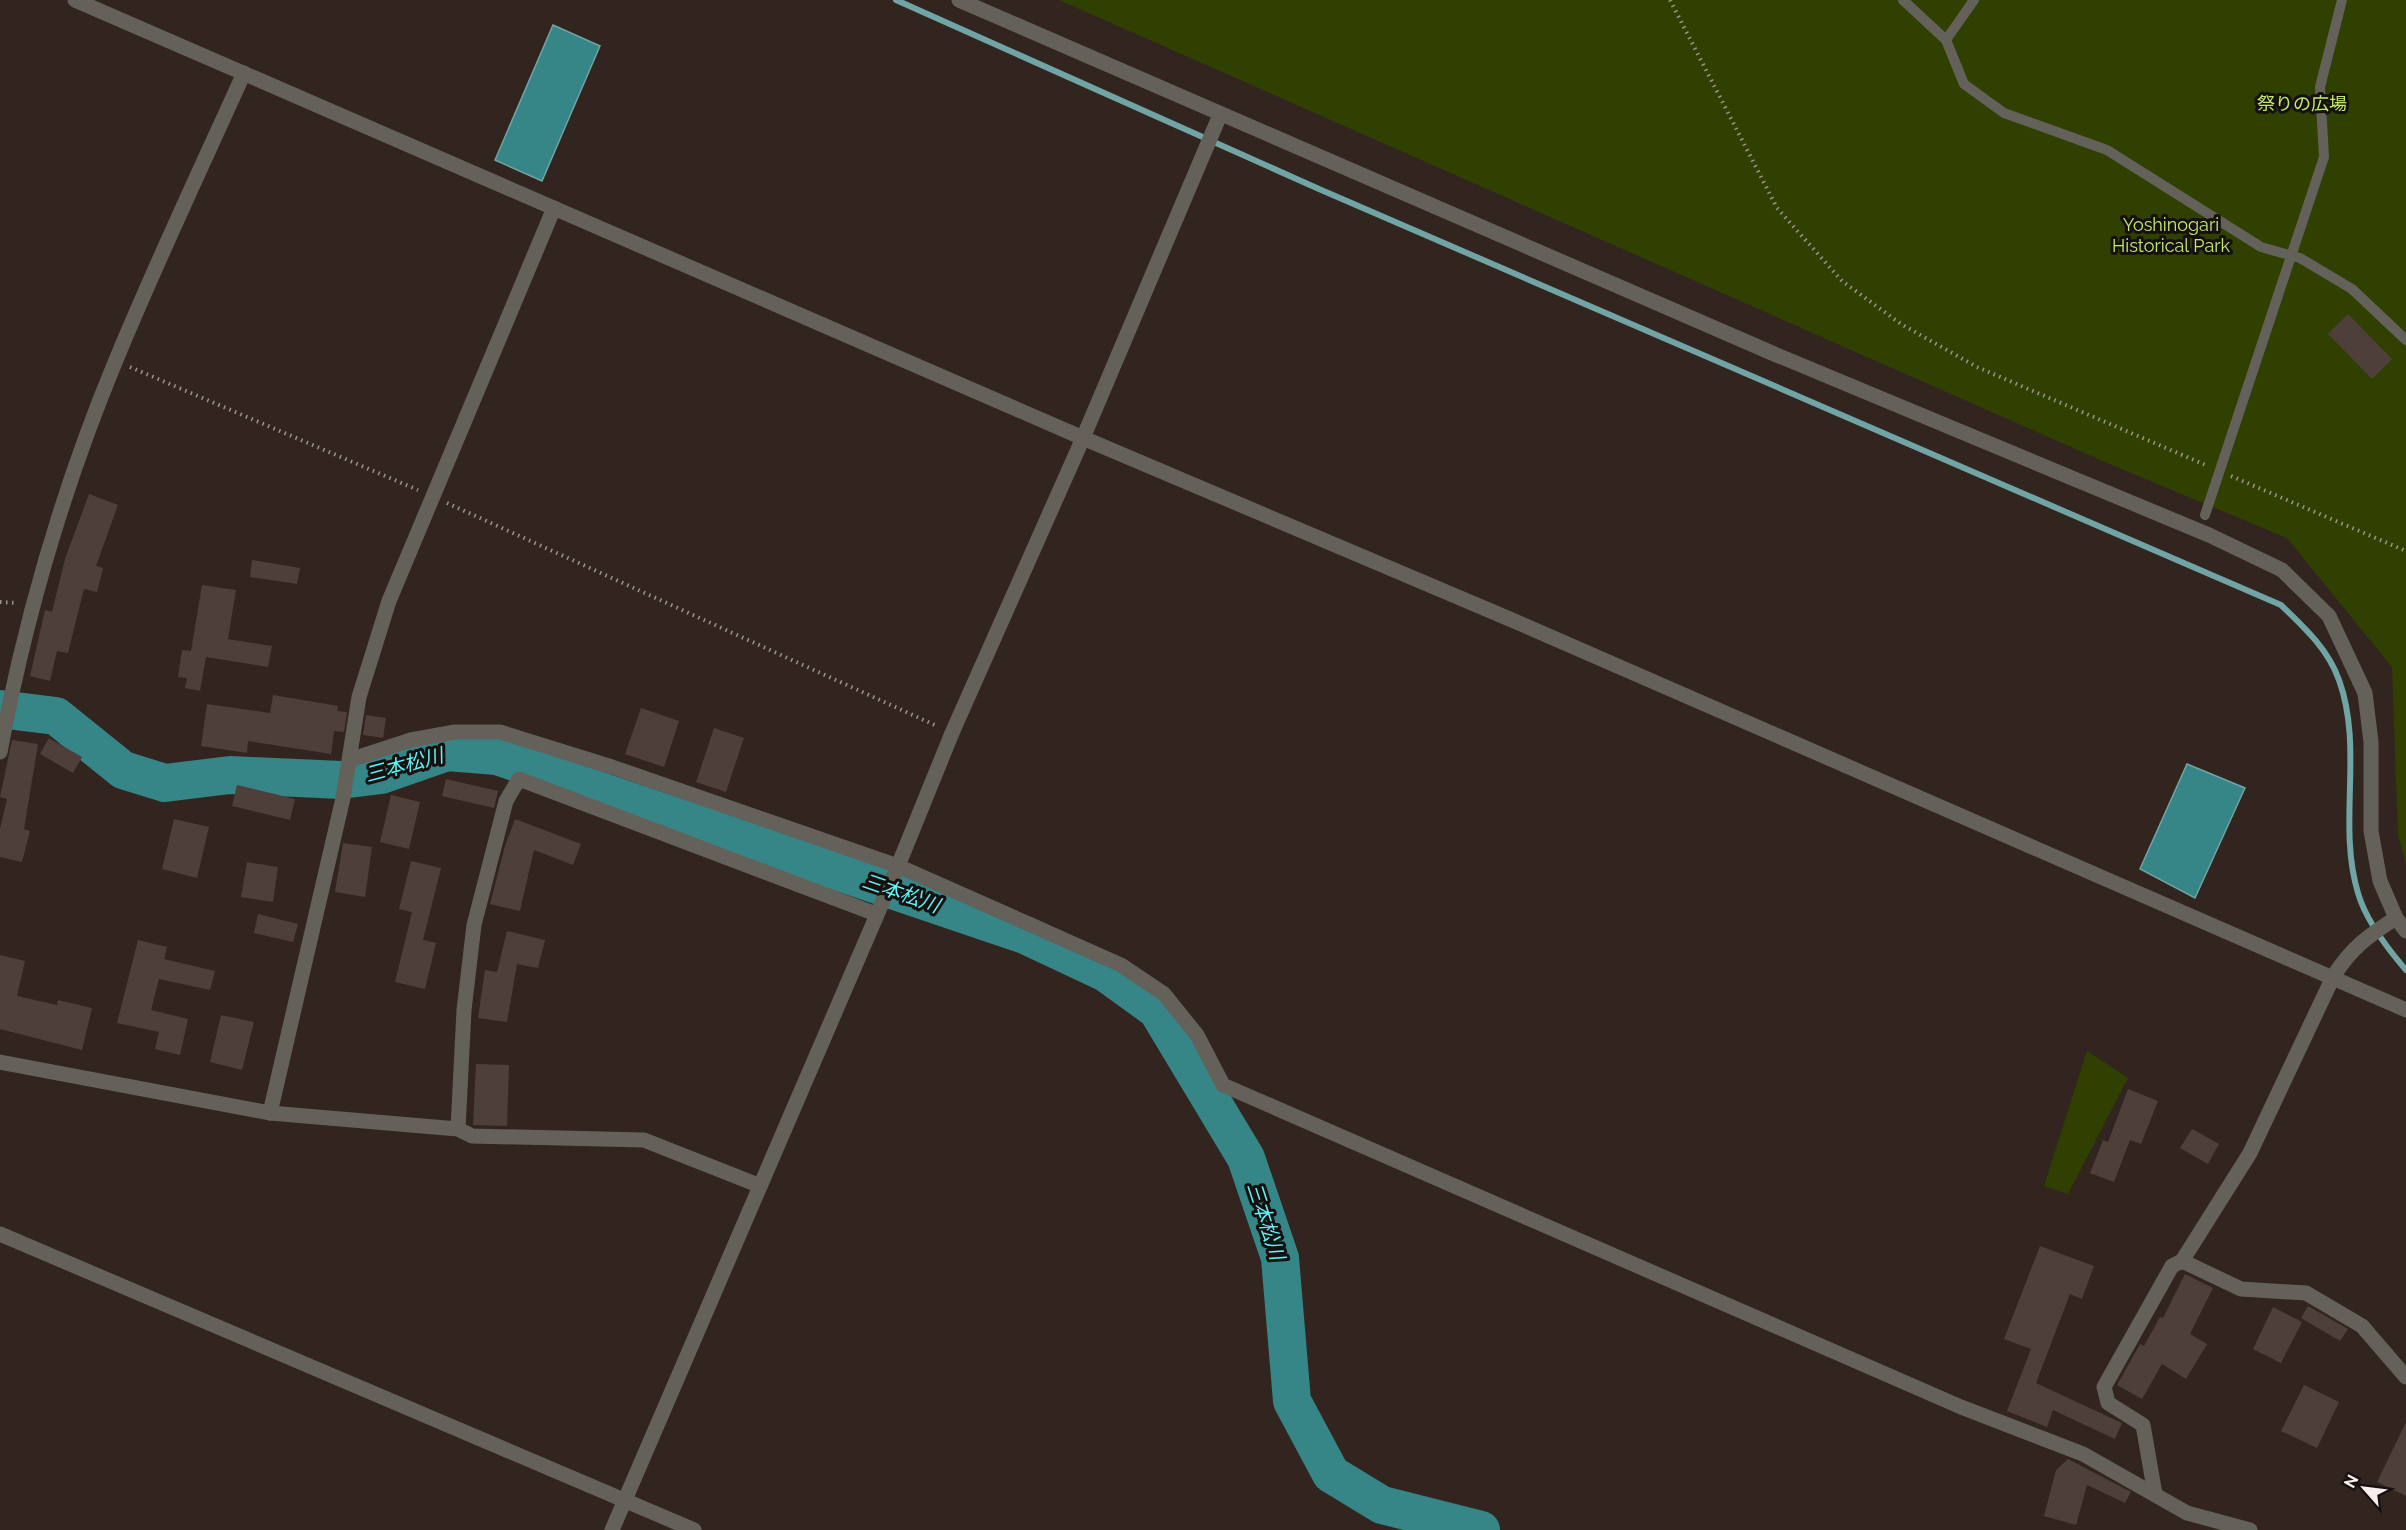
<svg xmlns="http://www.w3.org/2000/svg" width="2406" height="1530" viewBox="0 0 2406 1530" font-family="Raleway,'Noto Sans JP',sans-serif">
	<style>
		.green { fill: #2f4000 }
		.water { fill: #368587; stroke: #70a4a5; stroke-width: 1.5 }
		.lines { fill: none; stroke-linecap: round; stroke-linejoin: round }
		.stream { stroke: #70a4a5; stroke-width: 6 }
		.river { stroke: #368587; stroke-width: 38 }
		.building { fill: #4e3f3a }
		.path { stroke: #9e938f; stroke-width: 4; stroke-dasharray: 1.5 4.5; stroke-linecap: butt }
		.service { stroke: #64615b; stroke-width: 10 }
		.minor { stroke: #64615b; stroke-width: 15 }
		.tertiary { stroke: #64615b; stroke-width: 15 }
		.labels { text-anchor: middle; stroke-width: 6; stroke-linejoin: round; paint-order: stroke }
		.park-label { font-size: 18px; fill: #c0ea70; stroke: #16100e }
		.water-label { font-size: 20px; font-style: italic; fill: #5ff4f9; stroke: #16100e }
	</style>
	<rect width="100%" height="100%" fill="#322520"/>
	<g class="green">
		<path d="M 1059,0 L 2406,0 L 2406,863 L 2398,835 L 2392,667 L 2287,538 L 2107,463 Z"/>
		<path d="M 2087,1051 L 2128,1078 L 2068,1194 L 2044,1186 Z"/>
	</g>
	<g class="water">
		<path d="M 553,25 L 600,46 L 542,181 L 495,160 Z"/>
		<path d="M 2187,764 L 2245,788 L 2195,898 L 2140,869 Z"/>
	</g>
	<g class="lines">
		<path class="stream" d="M 896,0 L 1319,189 L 2281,605 C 2304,627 2328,649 2339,680 C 2364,749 2337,824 2358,893 C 2366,921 2387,948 2406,970"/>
		<path class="river" d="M 0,709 L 56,716 L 123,770 L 165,783 L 230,775 L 341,780 L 381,775 L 447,752 L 497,756 L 1025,935 L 1106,973 L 1157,1010 L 1246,1158 L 1280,1258 L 1292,1401 L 1331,1474 L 1382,1505 L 1481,1530"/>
	</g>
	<g class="building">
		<path d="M 2348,314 L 2392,359 L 2372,379 L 2328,334 Z"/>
		<path d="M 89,494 L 118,505 L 96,566 L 103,568 L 97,592 L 84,589 L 68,653 L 57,651 L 50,681 L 30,676 L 45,610 L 52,612 L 65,559 Z"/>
		<path d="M 252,560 L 300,568 L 297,584 L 250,577 Z"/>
		<path d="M 202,585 L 236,590 L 228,639 L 272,646 L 268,667 L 206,657 L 200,691 L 185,688 L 187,678 L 178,677 L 182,650 L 191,651 Z"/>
		<path d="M 273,695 L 338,706 L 337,711 L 347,712 L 344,732 L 334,731 L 331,754 L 248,741 L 247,753 L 201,746 L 207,704 L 270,713 Z"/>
		<path d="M 641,708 L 679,721 L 664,767 L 625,754 Z"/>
		<path d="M 366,715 L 386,718 L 383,738 L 363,735 Z"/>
		<path d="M 714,728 L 744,738 L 726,792 L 696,782 Z"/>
		<path d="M 49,738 L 82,757 L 73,773 L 40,754 Z"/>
		<path d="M 12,740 L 38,744 L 24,829 L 30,831 L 22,862 L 0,857 L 0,829 L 7,799 L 0,797 Z"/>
		<path d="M 446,779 L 498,791 L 494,808 L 442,796 Z"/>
		<path d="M 237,785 L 295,799 L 290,820 L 232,806 Z"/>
		<path d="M 391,795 L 420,802 L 409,849 L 380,842 Z"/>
		<path d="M 174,819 L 209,827 L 197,878 L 162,869 Z"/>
		<path d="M 515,819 L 581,844 L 573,865 L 534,850 L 520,911 L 490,904 L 505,846 Z"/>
		<path d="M 343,843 L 372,847 L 365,897 L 335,892 Z"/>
		<path d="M 411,861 L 441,868 L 423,940 L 436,943 L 425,989 L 395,982 L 412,912 L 399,909 Z"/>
		<path d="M 247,862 L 278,867 L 273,902 L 241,897 Z"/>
		<path d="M 258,914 L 298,924 L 293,942 L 254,933 Z"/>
		<path d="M 507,931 L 545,940 L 538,968 L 517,964 L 507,1022 L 478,1018 L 485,970 L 497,972 Z"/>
		<path d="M 138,940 L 167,947 L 164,959 L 215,971 L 210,990 L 159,979 L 151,1010 L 188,1019 L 180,1055 L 155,1049 L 159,1032 L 117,1023 Z"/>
		<path d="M 0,955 L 25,961 L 17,996 L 57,1005 L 58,1000 L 92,1008 L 82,1050 L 0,1029 Z"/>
		<path d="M 221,1015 L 254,1022 L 242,1070 L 210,1062 Z"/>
		<path d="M 476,1064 L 509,1065 L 507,1126 L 473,1125 Z"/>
		<path d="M 2128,1089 L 2158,1101 L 2141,1144 L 2130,1140 L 2114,1182 L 2090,1173 L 2103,1140 L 2108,1142 Z"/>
		<path d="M 2192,1129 L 2219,1144 L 2208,1164 L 2180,1148 Z"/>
		<path d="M 2040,1246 L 2094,1266 L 2082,1299 L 2070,1294 L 2036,1383 L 2122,1423 L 2115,1439 L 2053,1410 L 2047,1427 L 2007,1411 L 2031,1349 L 2004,1339 Z"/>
		<path d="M 2185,1274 L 2213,1288 L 2190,1334 L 2207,1344 L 2186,1379 L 2162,1364 L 2142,1399 L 2117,1385 L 2140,1344 L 2144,1346 L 2160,1317 L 2163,1318 Z"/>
		<path d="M 2308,1306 L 2348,1329 L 2340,1341 L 2301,1318 Z"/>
		<path d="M 2273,1307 L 2302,1322 L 2281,1363 L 2253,1349 Z"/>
		<path d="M 2304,1385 L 2339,1402 L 2317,1448 L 2281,1431 Z"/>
		<path d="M 2406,1422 L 2406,1496 L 2377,1482 Z"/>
		<path d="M 2068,1459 L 2131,1492 L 2125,1503 L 2087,1485 L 2076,1525 L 2044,1516 L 2056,1470 Z"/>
	</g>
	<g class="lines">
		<g class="path">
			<path d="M 1670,0 L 1777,208 L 1842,281 L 1901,324 L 1977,367 L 2208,466"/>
			<path d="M 130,367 L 418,490"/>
			<path d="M 2231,476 L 2406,551"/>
			<path d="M 447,503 L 937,726"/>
			<path d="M 0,602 L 17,603"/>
		</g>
		<g class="service">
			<path d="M 1903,0 L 1946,40 L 1964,84 L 2004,113 L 2107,150 L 2261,247 L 2300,258 L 2352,289 L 2406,340"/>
			<path d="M 1946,40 L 1974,0"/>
			<path d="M 2205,515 L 2324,157 L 2320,87 L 2342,0"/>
		</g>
		<g class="minor">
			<path d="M 75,0 L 1083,438 L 1512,620 L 2406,1010"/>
			<path d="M 0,752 C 25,619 64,485 116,360 C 156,263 201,168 244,73"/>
			<path d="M 350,760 L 411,740 L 455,732 L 500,732 L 612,767 L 898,866 L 1121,965 L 1164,994 L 1197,1035 L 1223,1085 L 1961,1407 L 2083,1454 L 2187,1513 L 2250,1530"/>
			<path d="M 0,1062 L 270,1113 L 458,1129 L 472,1136 L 644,1140 L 758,1185"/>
			<path d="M 270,1113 L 343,798 L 359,697 L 389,601 L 554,208"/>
			<path d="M 458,1129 L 464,1010 L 474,925 L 506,801 L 519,779 L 876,914"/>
			<path d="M 0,1234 L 694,1530"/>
			<path d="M 2182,1261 L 2250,1153 L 2333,977 C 2351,948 2368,936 2396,918"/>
			<path d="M 2155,1494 L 2143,1425 L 2108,1403 L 2104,1387 L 2172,1266 L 2182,1261 L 2241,1289 L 2306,1293 L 2362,1326 L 2406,1377"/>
			<path d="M 612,1530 L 898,866 L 952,733 L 1083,438 L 1220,115"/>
		</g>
		<path class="tertiary" d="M 959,0 L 1772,353 L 2209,535 L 2282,570 L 2329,616 L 2365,693 L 2371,742 L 2371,831 L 2380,881 L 2396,918 L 2406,931"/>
	</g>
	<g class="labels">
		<g class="park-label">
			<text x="2302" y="110">祭りの広場</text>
			<text x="2171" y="231">Yoshinogari<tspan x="2171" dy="21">Historical Park</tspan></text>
		</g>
		<g class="water-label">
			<text transform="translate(404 765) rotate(-15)" y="7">三本松川</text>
			<text transform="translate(901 893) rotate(19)" y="7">三本松川</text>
			<text transform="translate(1266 1221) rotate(72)" y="7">三本松川</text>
		</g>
	</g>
	<g transform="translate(2364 1488) rotate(298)" stroke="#16100e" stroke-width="4.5" paint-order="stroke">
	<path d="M0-4.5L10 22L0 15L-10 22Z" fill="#f8eeeb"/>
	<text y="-9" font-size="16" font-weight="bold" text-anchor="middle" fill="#f8eeeb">N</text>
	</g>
</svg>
